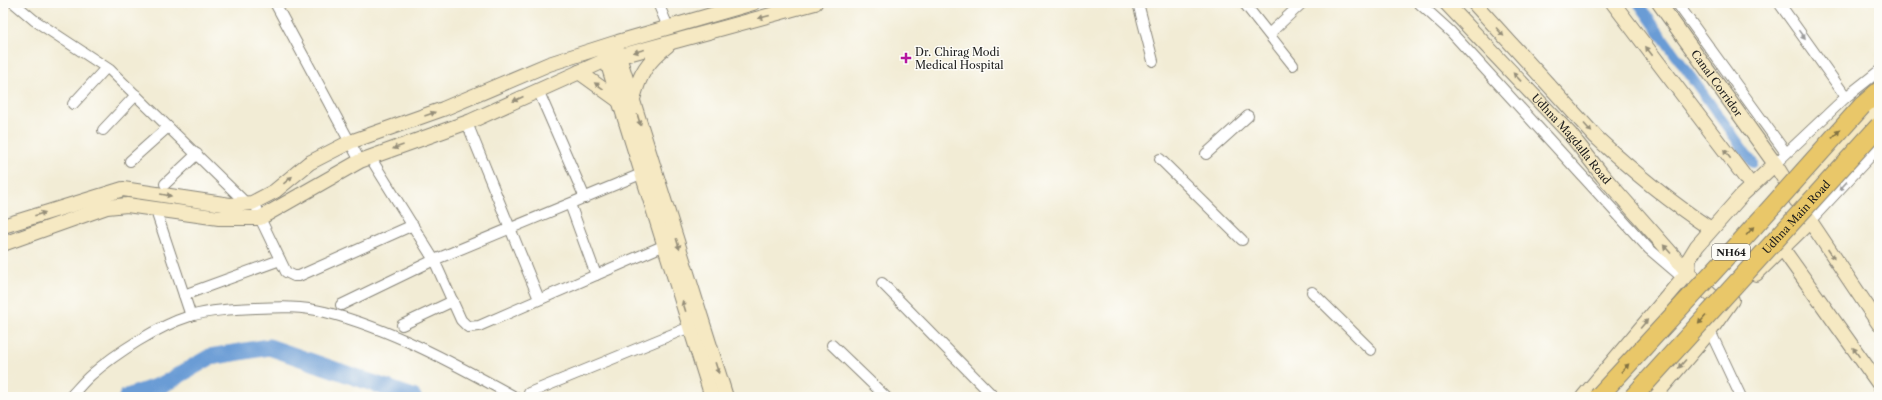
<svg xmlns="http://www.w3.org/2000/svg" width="1882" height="400" viewBox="0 0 1882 400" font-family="'Libre Caslon Text',serif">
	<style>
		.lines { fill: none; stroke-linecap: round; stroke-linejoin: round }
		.canal { stroke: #6a9cd5; stroke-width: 10 }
		.river { stroke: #6a9cd5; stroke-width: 17 }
		.street-casing { stroke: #878478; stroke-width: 12 }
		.secondary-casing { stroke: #878478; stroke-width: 16 }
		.highway-casing { stroke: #878478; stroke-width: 20 }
		.street { stroke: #fff; stroke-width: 10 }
		.secondary { stroke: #f6e9c3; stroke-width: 14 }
		.highway { stroke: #e9c769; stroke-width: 18 }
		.highway-bridge-casing { stroke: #878478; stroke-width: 20; stroke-linecap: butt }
		.highway-bridge { stroke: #e9c769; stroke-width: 18 }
		.oneway { fill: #948d78 }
		.oneway2 { fill: #999 }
		.oneway3 { fill: #827242 }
		.poi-dot { fill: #b5179e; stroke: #fdfcf7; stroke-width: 1.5 }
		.labels { text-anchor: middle; stroke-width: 3; stroke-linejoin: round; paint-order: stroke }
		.shield { fill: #fdfcf7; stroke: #605f5e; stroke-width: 1 }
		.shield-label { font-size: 10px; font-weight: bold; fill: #1c1c1c }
		.poi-label { font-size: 11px; fill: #1c1c1c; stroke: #fdfcf7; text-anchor: start }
		.street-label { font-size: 11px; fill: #1c1c1c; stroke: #fdfcf7 }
	</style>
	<rect width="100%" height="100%" fill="#fdfcf7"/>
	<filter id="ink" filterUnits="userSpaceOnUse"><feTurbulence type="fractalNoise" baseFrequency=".025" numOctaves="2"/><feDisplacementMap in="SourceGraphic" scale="8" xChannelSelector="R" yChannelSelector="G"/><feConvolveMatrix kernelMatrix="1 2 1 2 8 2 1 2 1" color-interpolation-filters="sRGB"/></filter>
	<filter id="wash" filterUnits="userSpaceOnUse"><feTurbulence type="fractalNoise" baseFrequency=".012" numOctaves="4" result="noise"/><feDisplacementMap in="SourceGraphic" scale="16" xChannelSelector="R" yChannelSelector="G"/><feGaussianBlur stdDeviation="0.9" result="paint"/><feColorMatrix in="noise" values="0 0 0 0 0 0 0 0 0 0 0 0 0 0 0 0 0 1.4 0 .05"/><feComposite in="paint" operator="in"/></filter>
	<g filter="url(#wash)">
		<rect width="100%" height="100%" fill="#f2ecd5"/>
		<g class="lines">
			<path class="canal" d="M 1638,3 L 1753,163"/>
			<path class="river" d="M 127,397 L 164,384 L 210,357 L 269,347 L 413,397"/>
		</g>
	</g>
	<g filter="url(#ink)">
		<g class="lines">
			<g class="street-casing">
				<g id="street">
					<path d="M 14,3 L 34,20 L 110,70 L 247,204"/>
					<path d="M 275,3 L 360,161"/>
					<path d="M 658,3 L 668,27"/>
					<path d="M 1138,3 L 1153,61"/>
					<path d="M 1244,3 L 1293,65"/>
					<path d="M 1419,3 L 1451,32 L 1649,249 L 1683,278"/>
					<path d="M 1677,3 L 1786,153"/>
					<path d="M 1779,3 L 1846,97"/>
					<path d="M 1269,34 L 1302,3"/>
					<path d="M 538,90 L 585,198"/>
					<path d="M 73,104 L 106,68"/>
					<path d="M 467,123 L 539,299"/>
					<path d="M 103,130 L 136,95"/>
					<path d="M 1206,154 L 1248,116"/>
					<path d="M 370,157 L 434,260 L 461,320 L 468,327 L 479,326 L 665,245"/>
					<path d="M 1160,159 L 1242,240"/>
					<path d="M 130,161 L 168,127"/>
					<path d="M 1775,164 L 1846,97 L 1879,71"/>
					<path d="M 165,184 L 197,154"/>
					<path d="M 255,202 L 260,218 L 286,272 L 294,276 L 299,276 L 413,225"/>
					<path d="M 570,204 L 596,275"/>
					<path d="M 155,208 L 191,316"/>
					<path d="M 1810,221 L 1879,147"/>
					<path d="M 882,283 L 994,397"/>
					<path d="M 1312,292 L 1371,350"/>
					<path d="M 184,295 L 280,260"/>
					<path d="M 341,305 L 434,260 L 641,174"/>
					<path d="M 402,325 L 453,301"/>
					<path d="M 1710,331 L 1741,397"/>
					<path d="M 832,345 L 886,397"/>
					<path d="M 529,393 L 690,327"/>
					<path d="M 70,397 C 77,390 84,381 91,375 C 116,353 158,326 190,316 C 211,310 234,309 256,308 C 279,307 302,306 325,312 C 392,329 455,364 515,397"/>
				</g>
			</g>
			<g class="secondary-casing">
				<g id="secondary">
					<path id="s1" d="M 1446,3 L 1570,134 L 1603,176 L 1693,278 L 1713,297 L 1731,300"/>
					<path d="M 1474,3 L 1596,137 C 1632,171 1670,202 1711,229"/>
					<path d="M 1613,3 L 1751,185"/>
					<path id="s2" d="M 1659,3 L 1775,164"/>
					<path d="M 616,47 L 726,397"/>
					<path d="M 604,52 L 712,397"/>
					<path d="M 579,72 L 618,100"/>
					<path d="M 633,99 C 640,73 647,62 668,45"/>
					<path d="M 1796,200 L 1879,110"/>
					<path d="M 1810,221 L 1879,324"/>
					<path d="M 3,226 L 123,189 L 230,205 L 252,203 L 275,191 L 309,163 L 350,142 L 443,109 L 549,64 L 618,42 L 753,3"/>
					<path d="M 3,244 L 107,207 L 127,205 L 219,218 L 260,218 L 360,161 L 471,121 L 606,60 L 815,3"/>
					<path d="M 1782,248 L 1879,384"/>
					<path d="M 1583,397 L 1688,272 L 1689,259 L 1697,246 L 1742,195 L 1775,164 L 1810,221 L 1756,274"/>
					<path d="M 1654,397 L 1710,331 L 1732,300"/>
				</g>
			</g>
			<g class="highway-casing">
				<path id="highway" d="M 1862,106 L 1879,91"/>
			</g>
			<use href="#street" class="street"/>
			<use href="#secondary" class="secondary"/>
			<use href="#highway" class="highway"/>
			<g class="highway-bridge-casing">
				<g id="highway-bridge">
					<path d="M 1598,397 L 1725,259 L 1862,106"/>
					<path id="s3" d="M 1633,397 L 1879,126"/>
				</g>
			</g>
			<use href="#highway-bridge" class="highway-bridge"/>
		</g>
		<defs><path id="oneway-solid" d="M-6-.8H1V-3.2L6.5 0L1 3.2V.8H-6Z"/></defs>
		<g class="oneway">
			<use href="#oneway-solid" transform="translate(764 17) rotate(165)"/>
			<use href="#oneway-solid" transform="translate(1500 32) rotate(48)"/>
			<use href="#oneway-solid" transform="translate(639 51) rotate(165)"/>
			<use href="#oneway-solid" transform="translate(1649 51) rotate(-127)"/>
			<use href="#oneway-solid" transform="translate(1517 77) rotate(-133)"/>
			<use href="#oneway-solid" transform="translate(599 86) rotate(-145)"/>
			<use href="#oneway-solid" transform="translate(518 99) rotate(156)"/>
			<use href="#oneway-solid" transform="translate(430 114) rotate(-20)"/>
			<use href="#oneway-solid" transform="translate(639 120) rotate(73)"/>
			<use href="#oneway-solid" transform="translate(1588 128) rotate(48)"/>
			<use href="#oneway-solid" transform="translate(398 147) rotate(160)"/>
			<use href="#oneway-solid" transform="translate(1727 154) rotate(-127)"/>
			<use href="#oneway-solid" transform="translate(288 180) rotate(-40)"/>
			<use href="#oneway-solid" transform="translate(166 195) rotate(10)"/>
			<use href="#oneway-solid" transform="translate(40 214) rotate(-18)"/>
			<use href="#oneway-solid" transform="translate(678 244) rotate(73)"/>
			<use href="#oneway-solid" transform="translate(1667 249) rotate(-132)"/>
			<use href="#oneway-solid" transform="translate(1831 254) rotate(56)"/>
			<use href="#oneway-solid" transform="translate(684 306) rotate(-107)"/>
			<use href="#oneway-solid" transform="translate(1644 324) rotate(-50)"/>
			<use href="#oneway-solid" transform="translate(1856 352) rotate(-125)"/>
			<use href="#oneway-solid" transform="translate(1682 364) rotate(131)"/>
			<use href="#oneway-solid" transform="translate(717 368) rotate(72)"/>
		</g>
		<g class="oneway2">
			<use href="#oneway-solid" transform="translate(1802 35) rotate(54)"/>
			<use href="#oneway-solid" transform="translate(1843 186) rotate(133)"/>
		</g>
		<g class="oneway3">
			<use href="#oneway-solid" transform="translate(1836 134) rotate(-47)"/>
			<use href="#oneway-solid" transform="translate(1750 231) rotate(-49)"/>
			<use href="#oneway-solid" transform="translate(1702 320) rotate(132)"/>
			<use href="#oneway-solid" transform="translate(1625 368) rotate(-47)"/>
		</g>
	</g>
	<path class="poi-dot" d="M904 52h4v4h4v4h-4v4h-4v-4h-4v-4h4z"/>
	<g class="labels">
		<rect class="shield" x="1712" y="244" width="38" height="16" rx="3"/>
		<g class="shield-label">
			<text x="1731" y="256">NH64</text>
		</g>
		<g class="poi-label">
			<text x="915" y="56">Dr. Chirag Modi<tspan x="915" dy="13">Medical Hospital</tspan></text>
		</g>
		<g class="street-label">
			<text dy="4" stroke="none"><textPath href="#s2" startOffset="99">Canal Corridor</textPath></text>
			<text dy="4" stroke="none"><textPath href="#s1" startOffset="185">Udhna Magdalla Road</textPath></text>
			<text dy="4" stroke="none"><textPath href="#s3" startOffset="243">Udhna Main Road</textPath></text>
		</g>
	</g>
	<rect width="1882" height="400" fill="none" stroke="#fdfcf7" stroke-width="16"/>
</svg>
